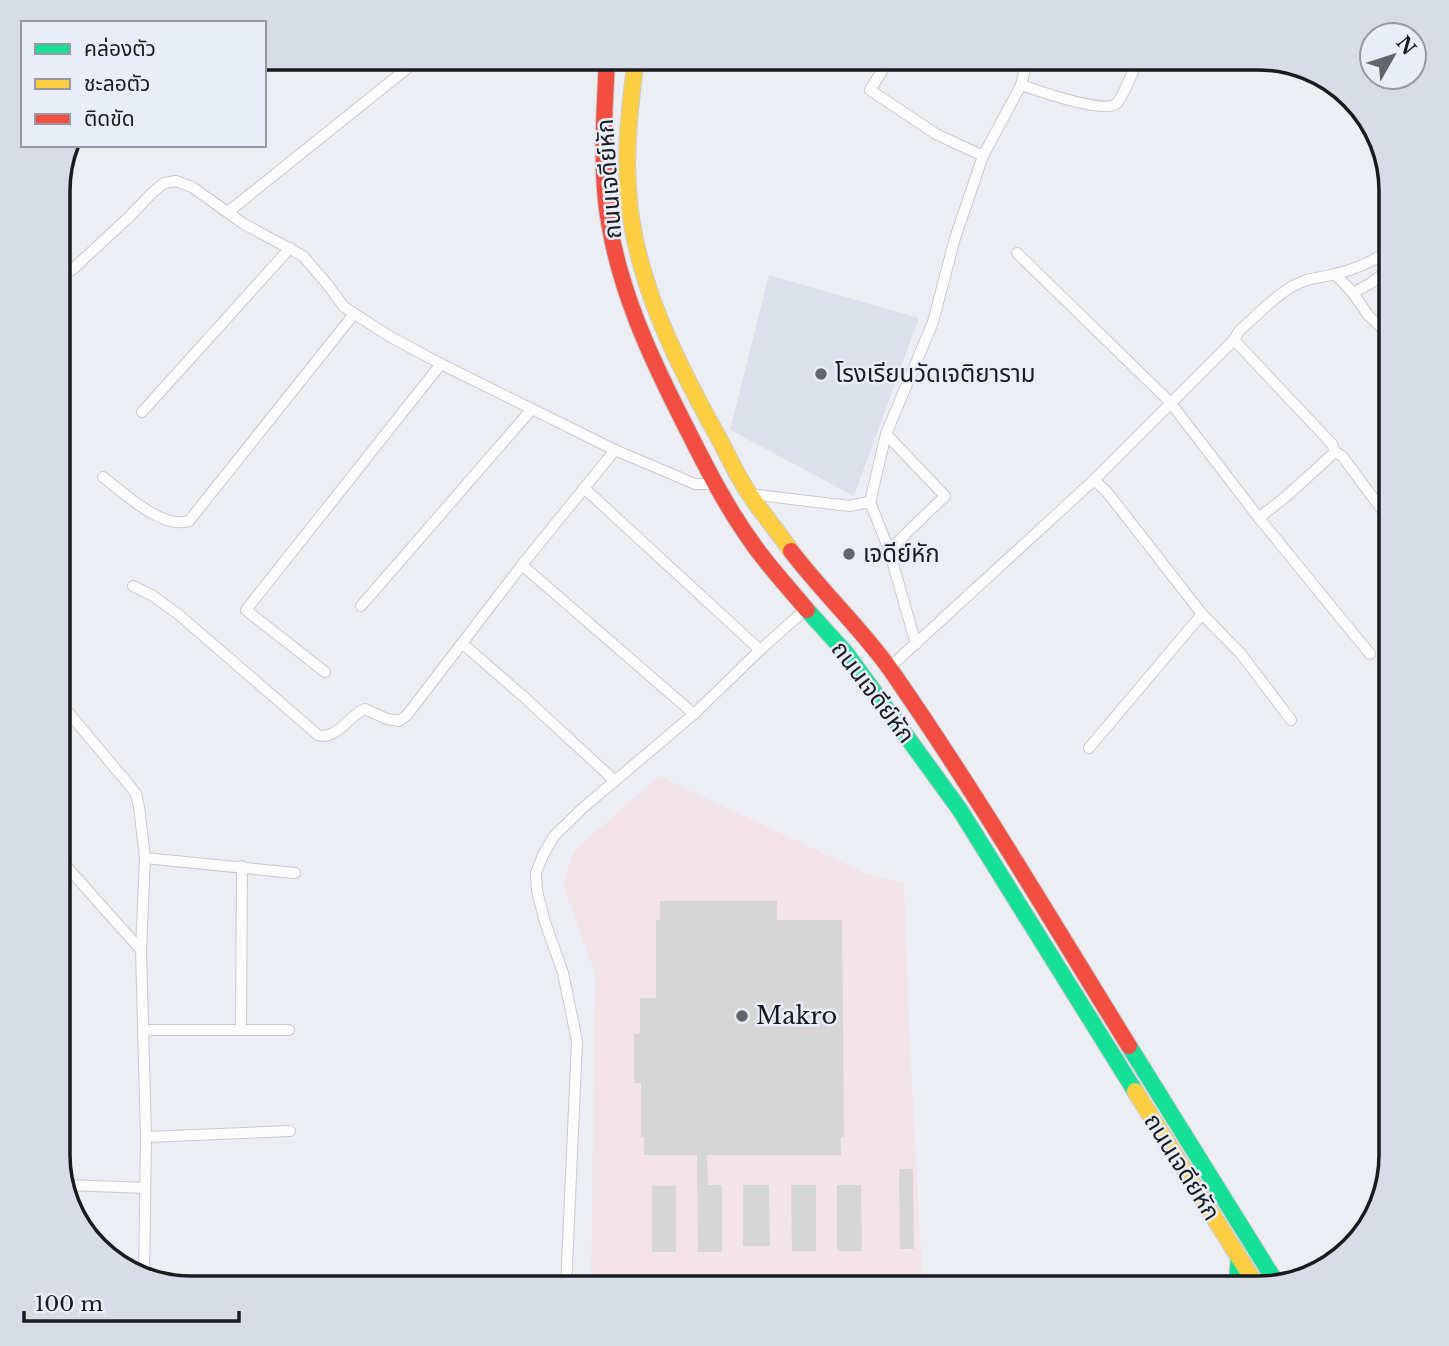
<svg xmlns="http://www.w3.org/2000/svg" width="1449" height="1346" viewBox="0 0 1449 1346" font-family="'Libre Baskerville','Noto Sans Thai',serif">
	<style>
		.commercial { fill: #f2e4e8 }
		.built { fill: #dbe0eb }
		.building { fill: #d6d6d7 }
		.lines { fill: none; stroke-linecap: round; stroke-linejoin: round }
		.street-casing { stroke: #c8cace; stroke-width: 12 }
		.fast-casing { stroke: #c8cace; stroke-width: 18 }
		.slow-casing { stroke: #c8cace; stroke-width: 18 }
		.jam-casing { stroke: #c8cace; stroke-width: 18 }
		.street { stroke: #fcfcfd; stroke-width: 10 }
		.fast { stroke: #16e098; stroke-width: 16 }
		.slow { stroke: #ffcf43; stroke-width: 16 }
		.jam { stroke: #f24e42; stroke-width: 16 }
		.poi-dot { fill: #63656a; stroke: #e9edf8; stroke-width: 2.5 }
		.labels { text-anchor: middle; stroke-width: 5; stroke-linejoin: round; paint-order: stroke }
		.street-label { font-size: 24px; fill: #191b1f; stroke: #e9edf8 }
		.poi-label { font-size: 24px; fill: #191b1f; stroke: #e9edf8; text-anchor: start }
		.rim { fill: none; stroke: #191b1f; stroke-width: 3.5 }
	</style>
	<rect width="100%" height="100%" fill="#eceef4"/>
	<path class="commercial" d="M 659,776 L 869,875 L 904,883 L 910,1047 L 923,1288 L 591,1288 L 595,974 L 563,885 L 574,851 Z"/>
	<path class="built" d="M 769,275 L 919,318 L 854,496 L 730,430 Z"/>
	<g class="building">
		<path d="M 660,901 L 777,901 L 777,920 L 842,920 L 844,1137 L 841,1137 L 841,1155 L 707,1155 L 708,1185 L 722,1185 L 722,1252 L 698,1252 L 697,1155 L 644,1155 L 644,1137 L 641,1137 L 641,1083 L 634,1083 L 634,1034 L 640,1034 L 640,998 L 656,998 L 656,920 L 660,920 Z"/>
		<path d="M 899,1169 L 913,1169 L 914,1249 L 900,1249 Z"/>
		<path d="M 743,1185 L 769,1185 L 770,1246 L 743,1246 Z"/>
		<path d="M 791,1185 L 816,1185 L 816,1251 L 792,1251 Z"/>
		<path d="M 837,1185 L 861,1185 L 862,1251 L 837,1251 Z"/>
		<rect x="652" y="1186" width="24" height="66"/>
	</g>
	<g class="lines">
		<g class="street-casing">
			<g id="street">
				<path d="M 890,58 L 870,90 L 936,134 L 983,156"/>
				<path d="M 1021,85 C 1036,90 1106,115 1117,103 C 1124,95 1134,69 1139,58"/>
				<path d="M 228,212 L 415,62"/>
				<path d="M 1017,253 L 1170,402 L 1259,518 L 1370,654"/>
				<path d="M 58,260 L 65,266 L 74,268 L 129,217 L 151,194 L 164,183 L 176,181 L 192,187 L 244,224 L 303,256 L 327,284 L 344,307 L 389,336 L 441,364 L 615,450 L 695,484 L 715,484"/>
				<path d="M 1335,274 L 1353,293 L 1368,315 L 1391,337"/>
				<path d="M 58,280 L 74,268"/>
				<path d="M 1353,293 L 1371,283 L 1391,268"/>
				<path d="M 1234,340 L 1332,444 L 1335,452 L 1342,456 L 1391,522"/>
				<path d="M 142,412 L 290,248"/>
				<path d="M 886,434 L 945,496 L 889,550"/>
				<path d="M 103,477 C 123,492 162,530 189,521 L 354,314"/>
				<path d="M 1094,480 L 1107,492 L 1202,614 L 1241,654 L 1291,720"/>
				<path d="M 584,488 L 760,650"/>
				<path d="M 749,494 L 849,506 L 870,502 L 886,434 L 933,322 L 955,238 L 983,156 L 1021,85 L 1028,58"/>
				<path d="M 870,502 L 889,550 L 916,644"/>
				<path d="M 1259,518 L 1290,493 L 1335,452"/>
				<path d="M 522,565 L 694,714"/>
				<path d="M 133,586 L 153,596 L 178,614 L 318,735 C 336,741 349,715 365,709 L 387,719 L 399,721 L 407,715 L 522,565 L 615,450"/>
				<path d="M 361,606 L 531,410"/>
				<path d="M 462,643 L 524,697 L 615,781"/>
				<path d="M 889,668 L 1094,480 L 1234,340 L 1239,331 C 1259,314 1279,290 1304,281 C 1313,278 1322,277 1331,275 C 1354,270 1373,262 1391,249"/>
				<path d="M 325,672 L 246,610 L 441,364"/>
				<path d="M 58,700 L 130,786 L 136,794 L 139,807 L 145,858 L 141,950 L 146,1137 L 144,1279"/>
				<path d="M 1089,748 L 1202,614"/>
				<path d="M 58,857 L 141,950"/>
				<path d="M 145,858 L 295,873"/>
				<path d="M 144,1030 L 289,1030"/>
				<path d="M 241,1030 L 242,866"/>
				<path d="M 146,1137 L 290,1131"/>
				<path d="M 68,1185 L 145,1188"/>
				<path d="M 566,1288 L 577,1041 L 563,973 L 545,922 L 537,891 L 536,873 L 543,855 L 554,836 L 584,807 L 694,714 L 760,650 L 806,609"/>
			</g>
		</g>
		<g class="fast-casing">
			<g id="fast">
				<path d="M 807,610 L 846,653 L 960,810 L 1135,1091"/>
				<path d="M 1129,1046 L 1277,1284"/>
				<path d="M 1233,1288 L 1237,1279 L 1239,1258"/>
			</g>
		</g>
		<g class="slow-casing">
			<g id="slow">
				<path d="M 636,58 C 630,106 624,153 629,201 C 637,284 677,363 717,435 C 728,455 737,476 750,495 C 763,514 778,532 791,551"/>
				<path d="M 1135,1091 L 1258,1288"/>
			</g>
		</g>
		<g class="jam-casing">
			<g id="jam">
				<path d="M 607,58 C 605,106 601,153 606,201 C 615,283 650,357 687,429 C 707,469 727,508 753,544 C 769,567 789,588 807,610"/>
				<path d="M 791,551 C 822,592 860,627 890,669 C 975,791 1051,920 1129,1046"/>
			</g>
		</g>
		<use href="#street" class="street"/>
		<use href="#fast" class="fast"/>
		<use href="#slow" class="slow"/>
		<use href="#jam" class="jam"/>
	</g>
	<g class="poi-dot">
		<circle cx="821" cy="374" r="7"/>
		<circle cx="849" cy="554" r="7"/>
		<circle cx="742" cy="1016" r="7"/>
	</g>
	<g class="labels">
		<g class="street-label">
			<text transform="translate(609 179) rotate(-94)" y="8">ถนนเจดีย์หัก</text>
			<text transform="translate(873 692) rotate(53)" y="8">ถนนเจดีย์หัก</text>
			<text transform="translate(1182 1167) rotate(58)" y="8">ถนนเจดีย์หัก</text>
		</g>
		<g class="poi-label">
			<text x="835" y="382">โรงเรียนวัดเจติยาราม</text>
			<text x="863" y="562">เจดีย์หัก</text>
			<text x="756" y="1024">Makro</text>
		</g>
	</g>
	<path d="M0 0H1449V1346H0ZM191 70H1258A121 121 0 0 1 1379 191V1155A121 121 0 0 1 1258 1276H191A121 121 0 0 1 70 1155V191A121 121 0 0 1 191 70Z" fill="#d8dce7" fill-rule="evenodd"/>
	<path class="rim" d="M191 70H1258A121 121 0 0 1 1379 191V1155A121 121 0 0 1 1258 1276H191A121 121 0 0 1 70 1155V191A121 121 0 0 1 191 70Z"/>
	<rect x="21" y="21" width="245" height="126" fill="#e9edf8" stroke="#9699a1" stroke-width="2"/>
	<rect x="35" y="44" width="35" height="10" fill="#16e098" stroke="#9699a1" stroke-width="2"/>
	<text x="84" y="56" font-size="21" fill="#191b1f">คล่องตัว</text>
	<rect x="35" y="79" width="35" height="10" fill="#ffcf43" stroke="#9699a1" stroke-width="2"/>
	<text x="84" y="91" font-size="21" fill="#191b1f">ชะลอตัว</text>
	<rect x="35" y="114" width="35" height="10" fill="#f24e42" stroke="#9699a1" stroke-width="2"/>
	<text x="84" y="126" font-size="21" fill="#191b1f">ติดขัด</text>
	<g transform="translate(1393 56) rotate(51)"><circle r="33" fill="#e9edf8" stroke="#9699a1" stroke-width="2"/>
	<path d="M0-5L12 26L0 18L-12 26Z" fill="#63656a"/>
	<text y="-10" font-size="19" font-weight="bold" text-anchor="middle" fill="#191b1f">N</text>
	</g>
	<path d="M24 1311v10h215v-10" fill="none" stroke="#191b1f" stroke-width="3.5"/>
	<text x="35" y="1311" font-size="21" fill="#191b1f" stroke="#e9edf8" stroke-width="5" paint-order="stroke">100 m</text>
</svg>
